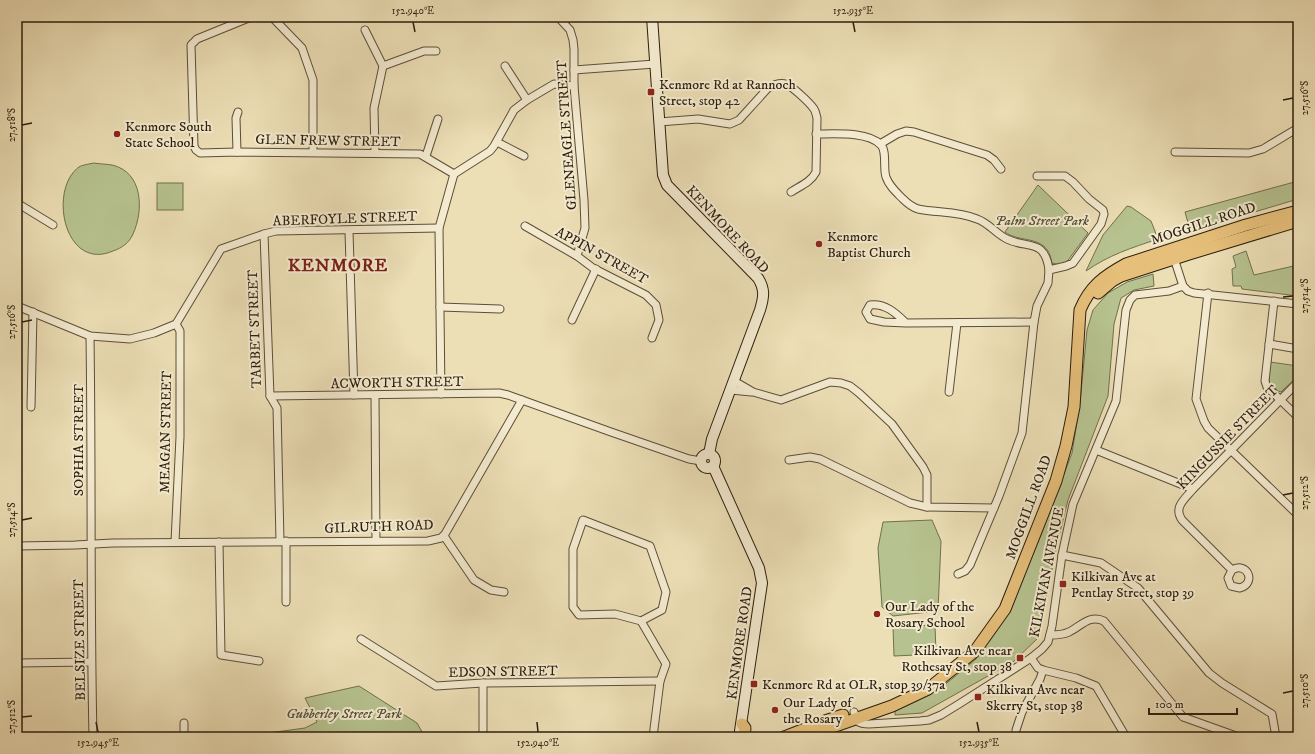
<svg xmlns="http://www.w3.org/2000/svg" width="1315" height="754" viewBox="0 0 1315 754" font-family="'IM FELL DW Pica',serif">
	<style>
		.green { fill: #b6c28f; stroke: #71704e }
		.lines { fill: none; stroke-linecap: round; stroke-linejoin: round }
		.street-casing { stroke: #5c4e38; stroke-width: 9 }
		.secondary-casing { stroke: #2c1e0e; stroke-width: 12 }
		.primary-casing { stroke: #2c1e0e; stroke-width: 13 }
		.street { stroke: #f3eacf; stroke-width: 7 }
		.secondary { stroke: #f3eacf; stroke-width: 10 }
		.primary { stroke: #e6bf7a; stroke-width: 11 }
		.ticks { fill: none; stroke: #2c1e0e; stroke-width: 1.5 }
		.poi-dot { fill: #8f2418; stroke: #f3eacf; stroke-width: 1.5 }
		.labels { text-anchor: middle; stroke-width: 4; stroke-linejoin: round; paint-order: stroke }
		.poi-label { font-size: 14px; fill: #2c1e0e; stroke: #f3eacf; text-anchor: start }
		.street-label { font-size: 14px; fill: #2c1e0e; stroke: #f3eacf }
		.park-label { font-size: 14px; font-style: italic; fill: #554f35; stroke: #f3eacf }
		.district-label { font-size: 18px; font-weight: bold; letter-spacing: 1px; fill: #7a1f14; stroke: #f3eacf }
		.neatline { fill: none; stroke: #2c1e0e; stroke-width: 1.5 }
		.ticks-label { font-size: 10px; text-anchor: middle; fill: #2c1e0e }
	</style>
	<rect width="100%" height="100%" fill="#ecdeb5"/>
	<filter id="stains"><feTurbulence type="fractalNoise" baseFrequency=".005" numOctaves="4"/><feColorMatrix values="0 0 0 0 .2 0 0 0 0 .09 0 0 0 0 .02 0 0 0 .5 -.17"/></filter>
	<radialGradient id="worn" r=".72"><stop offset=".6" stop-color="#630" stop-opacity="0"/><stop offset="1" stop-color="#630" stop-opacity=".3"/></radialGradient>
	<g class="green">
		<path d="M 94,163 C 99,164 106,164 112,165 C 143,172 144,210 133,234 C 129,243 122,248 113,251 C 64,272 48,189 79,167 C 82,165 89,164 94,163 Z"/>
		<path d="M 1298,181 L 1298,199 L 1221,222 L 1215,226 L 1191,233 L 1185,212 Z"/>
		<rect x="157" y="183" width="26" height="27"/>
		<path d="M 1038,185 L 1088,233 L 1066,263 L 1060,265 L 1052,263 C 1051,259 1050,254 1048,251 C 1038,236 1018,242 1005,232 Z"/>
		<path d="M 1127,206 L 1131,207 L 1151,221 L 1158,239 C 1131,248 1109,255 1086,271 L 1103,235 Z"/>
		<path d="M 1246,251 L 1254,275 L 1298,265 L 1298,296 L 1242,289 L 1241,286 L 1233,286 L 1232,269 L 1236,267 L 1233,256 Z"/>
		<path d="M 1153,274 L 1154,286 L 1134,290 L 1121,298 L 1114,324 L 1108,396 L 1068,500 L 1058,540 L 1038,638 L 1013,662 L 922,713 L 895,715 L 895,709 L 947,683 L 976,659 L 1008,614 L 1041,535 L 1072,453 L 1080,403 L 1087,330 L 1093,310 L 1108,293 L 1127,282 Z"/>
		<path d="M 1270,362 L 1298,366 L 1296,370 L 1298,376 L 1281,392 L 1278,391 L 1269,382 Z"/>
		<path d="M 932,520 L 941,541 L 938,611 L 893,616 L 882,607 L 878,548 L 883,522 Z"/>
		<path d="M 935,625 L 936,654 L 894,656 L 893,627 Z"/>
		<path d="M 359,686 L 417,723 L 425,737 L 368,737 L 358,732 L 357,737 L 261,737 L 268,733 L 305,728 L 317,722 L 305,698 Z"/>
	</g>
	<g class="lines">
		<g class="street-casing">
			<g id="street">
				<path d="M 251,17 L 197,39 L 191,45 L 194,146 L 196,150 L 200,153 L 237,152 L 420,154 L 454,174"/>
				<path d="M 272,17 L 302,48 L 313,80 L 313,152"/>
				<path d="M 558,17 L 570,30 L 573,40 L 574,49 L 574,86 L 584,200 L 585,228 L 577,256"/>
				<path d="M 1002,17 L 1035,18 L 1169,17"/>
				<path d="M 365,30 L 383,66"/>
				<path d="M 505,66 L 527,100"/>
				<path d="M 574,70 L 655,64"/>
				<path d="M 659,122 L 698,119 L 730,124 L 739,120 L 768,88 C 773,85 779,82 786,84 C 793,87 810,103 814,109 C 816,112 816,115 817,118 L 816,172 C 811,182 800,186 791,192"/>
				<path d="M 816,134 C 833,134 868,131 881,145 C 887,151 883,169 886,177 C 889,186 896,192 903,199 C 907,203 912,207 918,209 C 937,213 958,211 977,219 C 989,223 996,234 1007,239 C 1027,249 1045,238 1049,270 L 1066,266 L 1073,263 L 1101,224 L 1104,214 L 1103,210 L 1089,199 L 1073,182 L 1065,176 L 1037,176"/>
				<path d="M 17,140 L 18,203"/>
				<path d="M 497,142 L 524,156"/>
				<path d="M 880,144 L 897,134 L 906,131 L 914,132 L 987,155 L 994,160 L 1001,169"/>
				<path d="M 237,152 L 236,118 L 238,112"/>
				<path d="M 1175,152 L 1249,153 L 1263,149 L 1298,128"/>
				<path d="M 375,153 L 374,108 L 383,66 L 424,51 L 436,51"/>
				<path d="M 426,156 L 438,119"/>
				<path d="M 454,174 L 490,151 L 494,146 L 514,110 L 527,100 L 554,84 L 574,86"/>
				<path d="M 17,203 L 53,225"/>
				<path d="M 525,226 L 577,256 L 593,268 L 646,295 L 656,305 L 659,320 L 652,338"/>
				<path d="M 349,231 L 354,395"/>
				<path d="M 264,234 L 270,396 L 277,408 L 280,541"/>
				<path d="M 1173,255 L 1183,286"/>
				<path d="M 1208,293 L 1196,399 L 1204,421 L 1208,428 L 1298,515"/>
				<path d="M 1274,301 L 1265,381 L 1267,387 L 1298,417"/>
				<path d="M 17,306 L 90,336 L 130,339 L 154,333 L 176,324 L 221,249 L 264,234 L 276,231 L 439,228"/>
				<path d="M 440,307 L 500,309"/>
				<path d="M 572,320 L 596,269"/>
				<path d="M 906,323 L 884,322 L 870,319 L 866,312 L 870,305 C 885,303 896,313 906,323 L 1034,322"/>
				<path d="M 90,336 C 92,469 90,603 93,737"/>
				<path d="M 1269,344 L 1298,349"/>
				<path d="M 734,381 L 753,392 L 781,400 L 830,382 L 841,383 L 850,386 L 859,393 L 892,424 L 923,467 L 927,475 L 927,507"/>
				<path d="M 731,390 L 751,392"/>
				<path d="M 949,392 L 957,323"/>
				<path d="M 441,394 L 439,228 L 454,174"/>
				<path d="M 375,395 L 376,541"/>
				<path d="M 270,396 L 499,393 L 508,395 L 611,432 L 689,459 L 701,461"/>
				<path d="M 31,407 L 33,312"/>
				<path d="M 1096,450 L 1193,489"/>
				<path d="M 789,460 L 810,457 L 820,459 L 910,503 L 927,507 L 994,508"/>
				<path d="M 444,536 L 474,580 L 491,590 L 504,592"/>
				<path d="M 175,542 L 180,437 L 180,331 L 176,324"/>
				<path d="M 219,542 L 221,655 L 259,661"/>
				<path d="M 17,546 L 75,545 L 113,543 L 428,541 L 441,538 L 445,534 L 522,400"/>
				<path d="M 1062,555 L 1101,563 L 1138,588 L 1209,673 L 1222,683 L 1272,714 L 1276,737"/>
				<path d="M 1232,570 L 1228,578 L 1231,586 L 1240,588 C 1257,583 1247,561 1232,570 L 1182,520 C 1173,507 1185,499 1193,489 L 1298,382"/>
				<path d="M 958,574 L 965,571 L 970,565 L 999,496 L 1022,433 L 1034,322 L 1037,306 L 1048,283 L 1049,270"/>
				<path d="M 286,602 L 286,541"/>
				<path d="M 641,621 L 662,610 L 666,592 L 650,546 L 583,520 L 573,549 L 573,607 L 579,615 L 615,614 L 641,621 L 666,664 L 660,681 L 653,737"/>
				<path d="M 1050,635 C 1057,635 1063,635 1069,632 C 1081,626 1090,614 1104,621 L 1183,717 L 1239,737"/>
				<path d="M 361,639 L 436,686 L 483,683 L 660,681"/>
				<path d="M 1031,658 L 1038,668 L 1043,670 L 1076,678 L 1096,686 L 1126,737"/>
				<path d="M 17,663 L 91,662"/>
				<path d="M 483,683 L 483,737"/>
				<path d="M 854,712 C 856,722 859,724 869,724 L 920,721 L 929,720 L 941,715 L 959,704 L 1031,658 L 1042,649 L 1048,642 L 1052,626 L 1062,555 L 1073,504 L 1116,401 L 1126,310 L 1130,300 L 1135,295 L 1169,291 L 1183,286 L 1188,291 L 1194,293 L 1298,304"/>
				<path d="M 184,723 L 184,737"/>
				<path d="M 1016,730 L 1022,712 L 1040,679 L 1043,670"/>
			</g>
		</g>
		<g class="secondary-casing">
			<g id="secondary">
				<path d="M 652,17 L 663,175 L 667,185 L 758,278 C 765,289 764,297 760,310 L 712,439 L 709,454"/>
				<circle cx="708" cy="461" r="7"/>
				<path d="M 713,466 L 759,568 L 762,583 L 740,731"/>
			</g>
		</g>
		<g class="primary-casing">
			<g id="primary">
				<path d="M 1098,293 L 1112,281 L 1121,276 L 1189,254 L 1298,221"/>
				<path d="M 742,724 L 745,728 L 744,737"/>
				<path d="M 784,737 L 825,721 L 843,715"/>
				<path d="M 804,737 L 892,706 L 928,689 L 975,651 L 1005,609 L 1056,481 L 1066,446 L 1074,407 L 1080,310 C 1090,286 1104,276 1126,264 L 1246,225 L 1298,211"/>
			</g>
		</g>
		<use href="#street" class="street"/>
		<use href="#secondary" class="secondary"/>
		<use href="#primary" class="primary"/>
	</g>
	<path class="ticks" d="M 413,22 L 415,32M 853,22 L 855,32M 1283,100 L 1293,98M 22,125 L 32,123M 1283,297 L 1293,296M 22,322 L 32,320M 1283,495 L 1293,493M 22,520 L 32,518M 1283,693 L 1293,691M 22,717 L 32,716M 96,722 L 98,732M 537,722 L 538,732M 977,722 L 979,732"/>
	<g class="poi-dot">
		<rect x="647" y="88" width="8" height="8" rx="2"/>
		<circle cx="117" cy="134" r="4"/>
		<circle cx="819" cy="244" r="4"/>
		<rect x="1059" y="580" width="8" height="8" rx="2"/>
		<circle cx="877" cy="614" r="4"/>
		<rect x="1016" y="654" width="8" height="8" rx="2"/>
		<rect x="750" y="680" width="8" height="8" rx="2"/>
		<rect x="974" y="693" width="8" height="8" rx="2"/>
		<circle cx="775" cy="710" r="4"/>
	</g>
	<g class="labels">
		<g class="poi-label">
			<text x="659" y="89">Kenmore Rd at Rannoch<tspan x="659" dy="16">Street, stop 42</tspan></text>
			<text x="125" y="131">Kenmore South<tspan x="125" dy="16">State School</tspan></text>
			<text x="827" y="241">Kenmore<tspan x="827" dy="16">Baptist Church</tspan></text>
			<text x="1071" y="581">Kilkivan Ave at<tspan x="1071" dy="16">Pentlay Street, stop 39</tspan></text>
			<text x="885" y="611">Our Lady of the<tspan x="885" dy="16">Rosary School</tspan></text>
			<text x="1012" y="655" text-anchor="end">Kilkivan Ave near<tspan x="1012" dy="16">Rothesay St, stop 38</tspan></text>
			<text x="762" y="689">Kenmore Rd at OLR, stop 39/37a</text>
			<text x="986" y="694">Kilkivan Ave near<tspan x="986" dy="16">Skerry St, stop 38</tspan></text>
			<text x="783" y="707">Our Lady of<tspan x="783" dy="16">the Rosary</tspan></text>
		</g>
		<g class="street-label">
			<text transform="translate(566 135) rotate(-94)" y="5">GLENEAGLE STREET</text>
			<text transform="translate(328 140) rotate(1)" y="5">GLEN FREW STREET</text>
			<text transform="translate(345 218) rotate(-2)" y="5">ABERFOYLE STREET</text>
			<text transform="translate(1203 223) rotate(-18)" y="5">MOGGILL ROAD</text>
			<text transform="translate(728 229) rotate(47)" y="5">KENMORE ROAD</text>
			<text transform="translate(602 255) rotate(29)" y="5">APPIN STREET</text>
			<text transform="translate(254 329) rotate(-92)" y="5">TARBET STREET</text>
			<text transform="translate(397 382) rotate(-1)" y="5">ACWORTH STREET</text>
			<text transform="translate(165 432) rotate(-89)" y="5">MEAGAN STREET</text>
			<text transform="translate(1227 437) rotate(-46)" y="5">KINGUSSIE STREET</text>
			<text transform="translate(78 440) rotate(-90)" y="5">SOPHIA STREET</text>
			<text transform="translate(1028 507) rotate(-70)" y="5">MOGGILL ROAD</text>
			<text transform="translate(379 526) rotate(-2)" y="5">GILRUTH ROAD</text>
			<text transform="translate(1046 572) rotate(-79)" y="5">KILKIVAN AVENUE</text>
			<text transform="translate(79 640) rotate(-91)" y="5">BELSIZE STREET</text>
			<text transform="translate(739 643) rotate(-82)" y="5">KENMORE ROAD</text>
			<text transform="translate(503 671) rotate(-1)" y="5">EDSON STREET</text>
		</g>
		<g class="park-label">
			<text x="1042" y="225">Palm Street Park</text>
			<text x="344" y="718">Gubberley Street Park</text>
		</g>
		<g class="district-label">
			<text x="338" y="271">KENMORE</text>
		</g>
	</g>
	<rect width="1315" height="754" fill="none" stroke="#ecdeb5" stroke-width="44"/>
	<path d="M1149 708v6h88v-6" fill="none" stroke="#2c1e0e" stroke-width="2"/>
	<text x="1155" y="708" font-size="12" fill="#2c1e0e" stroke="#f3eacf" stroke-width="3" paint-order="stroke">100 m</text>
	<rect x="22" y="22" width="1271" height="710" class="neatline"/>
	<g class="ticks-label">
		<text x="413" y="14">152.940°E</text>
		<text x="853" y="14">152.935°E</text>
		<text transform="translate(1304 98) rotate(-90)" y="4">27.516°S</text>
		<text transform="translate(11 125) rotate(-90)" y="4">27.518°S</text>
		<text transform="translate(1304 296) rotate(-90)" y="4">27.514°S</text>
		<text transform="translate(11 322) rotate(-90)" y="4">27.516°S</text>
		<text transform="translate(1304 493) rotate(-90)" y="4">27.512°S</text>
		<text transform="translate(11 520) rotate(-90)" y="4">27.514°S</text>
		<text transform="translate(1304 691) rotate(-90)" y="4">27.510°S</text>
		<text transform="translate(11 717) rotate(-90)" y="4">27.512°S</text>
		<text x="98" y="746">152.945°E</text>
		<text x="538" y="746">152.940°E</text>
		<text x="979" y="746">152.935°E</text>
	</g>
	<rect width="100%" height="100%" filter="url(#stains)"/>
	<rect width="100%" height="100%" fill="url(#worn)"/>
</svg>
